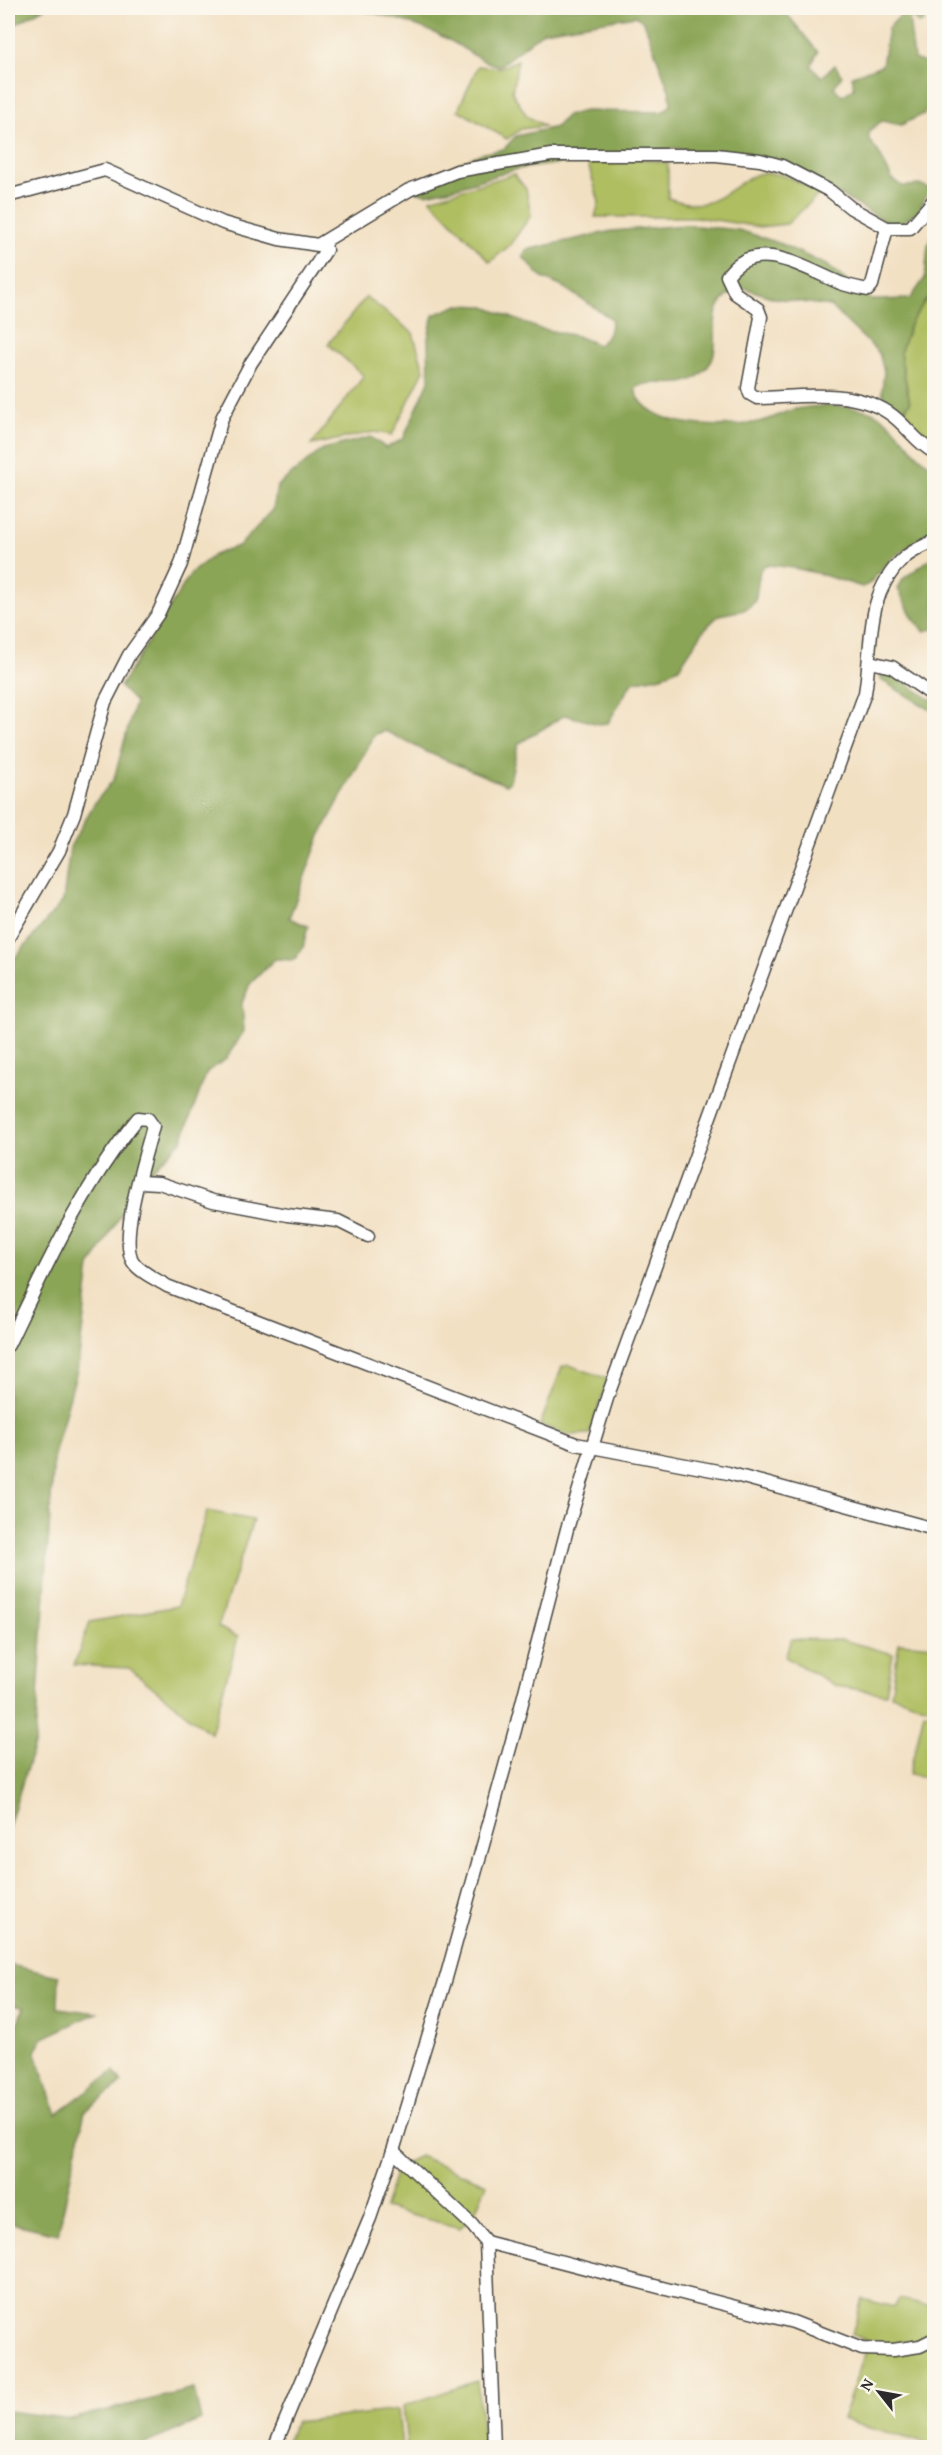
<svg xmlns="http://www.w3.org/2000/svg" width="942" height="2455" viewBox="0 0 942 2455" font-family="'Gentium Book Plus',serif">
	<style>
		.green { fill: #afbe60; stroke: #6d7446; stroke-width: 1.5 }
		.forest { fill: #8ba556; stroke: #5b6840; stroke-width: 1.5 }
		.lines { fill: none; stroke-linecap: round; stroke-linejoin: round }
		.minor-casing { stroke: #494642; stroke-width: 15 }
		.minor { stroke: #fff; stroke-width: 12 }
	</style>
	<rect width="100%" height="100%" fill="#fbf7ec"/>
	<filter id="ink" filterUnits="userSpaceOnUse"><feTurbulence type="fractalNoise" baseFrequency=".0167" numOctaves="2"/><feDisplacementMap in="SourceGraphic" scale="12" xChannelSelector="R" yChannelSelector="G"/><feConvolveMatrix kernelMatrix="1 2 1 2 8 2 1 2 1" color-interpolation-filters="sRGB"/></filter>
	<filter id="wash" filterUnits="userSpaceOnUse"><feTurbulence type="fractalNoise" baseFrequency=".008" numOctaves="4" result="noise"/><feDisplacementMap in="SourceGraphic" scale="24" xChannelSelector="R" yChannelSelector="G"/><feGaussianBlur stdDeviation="1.35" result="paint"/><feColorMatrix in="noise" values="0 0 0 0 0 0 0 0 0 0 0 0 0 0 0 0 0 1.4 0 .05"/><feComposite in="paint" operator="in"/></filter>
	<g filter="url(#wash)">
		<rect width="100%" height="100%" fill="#f2e0c3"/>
		<g class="green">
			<path d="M 518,60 L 512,92 L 527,116 L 544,126 L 521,129 L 507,139 L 458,110 L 478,66 L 499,68 Z"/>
			<path d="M 636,158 L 668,163 L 668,198 C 702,210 712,203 741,183 C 748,179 754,174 762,173 C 783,172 802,183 819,194 L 787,224 L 760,227 L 696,217 L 595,217 L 599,202 L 588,164 Z"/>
			<path d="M 514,174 L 526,189 L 531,215 L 510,245 L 490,262 L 430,199 Z"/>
			<path d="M 934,288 L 934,444 L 905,419 L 905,409 L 910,402 L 900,353 L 911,322 Z"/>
			<path d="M 366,297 L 413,333 L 424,370 L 392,435 L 374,432 L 311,445 L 364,376 L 328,344 Z"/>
			<path d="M 569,1365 L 608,1379 L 589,1434 L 569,1435 L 540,1425 L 562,1367 Z"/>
			<path d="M 207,1511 L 253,1520 L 218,1627 L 238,1637 L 211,1734 L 129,1668 L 74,1665 L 90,1622 L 177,1606 Z"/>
			<path d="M 791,1639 L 843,1640 L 893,1654 L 886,1694 L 836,1686 L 785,1657 Z"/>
			<path d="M 899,1643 L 934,1646 L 934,1709 L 891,1695 Z"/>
			<path d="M 924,1712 L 934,1715 L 934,1779 L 909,1774 Z"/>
			<path d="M 419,2156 L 487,2184 L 474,2214 L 460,2228 L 384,2208 L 397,2167 Z"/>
			<path d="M 862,2299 L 894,2307 L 899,2299 L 934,2306 L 934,2446 L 842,2419 L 869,2342 L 852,2334 Z"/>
			<path d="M 477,2381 L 484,2447 L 407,2447 L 403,2406 Z"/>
			<path d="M 398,2410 L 402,2447 L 285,2447 L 295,2422 Z"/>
		</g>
		<g class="forest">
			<path d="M 8,8 L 44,8 L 8,29 Z"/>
			<path d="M 351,8 L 782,8 L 818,52 L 811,66 L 822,77 L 835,65 L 842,76 L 834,87 L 842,96 L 854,88 L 852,76 L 882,65 L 888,28 L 899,17 L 902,8 L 924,8 L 924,22 L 919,24 L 913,17 L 909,18 L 914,59 L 934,66 L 934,97 L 924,114 L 901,125 L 882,121 L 869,131 L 869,140 L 879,153 L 892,179 L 902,186 L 922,185 L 930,189 L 918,211 L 902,222 L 888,223 L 818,182 L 746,162 L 675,148 L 517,169 L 451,189 L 426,194 L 418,192 L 420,181 L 480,154 L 504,149 L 516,136 L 556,127 L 566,116 L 584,111 L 662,112 L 671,105 L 670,93 L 644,22 L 635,16 L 544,31 L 499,66 C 473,59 464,46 441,36 C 412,22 383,15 351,8 Z"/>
			<path d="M 686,225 L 739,230 L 779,243 L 826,265 L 872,300 L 910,299 L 925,278 L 928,245 L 934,232 L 934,288 L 911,322 L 900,353 L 910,403 L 905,409 L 898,411 L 891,408 L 882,392 L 884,371 L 879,353 L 830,306 L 774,298 L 741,287 C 692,311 734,345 701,374 C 680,393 653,375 635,389 C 645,431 732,430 766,420 C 776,417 786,411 796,409 C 817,405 844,405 865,410 C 896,416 907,453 934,467 L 934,530 L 892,558 L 869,584 L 862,587 C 831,577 798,566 765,565 L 760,570 L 755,602 L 744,610 L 719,615 L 704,630 L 679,668 L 662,676 L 632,682 L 608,723 L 598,724 L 565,715 L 518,744 L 510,781 L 506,785 L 429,753 L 385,731 L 375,734 L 320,836 L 289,918 L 308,926 L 303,948 L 294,960 L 275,959 L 250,984 L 242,1003 L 244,1031 L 226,1059 L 207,1072 L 182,1140 L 140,1182 L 90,1267 L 78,1366 L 54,1455 L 35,1742 L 8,1829 L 8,966 L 63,901 L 70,847 L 94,804 L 114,779 L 135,702 L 120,687 L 191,573 L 214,555 L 240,545 L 273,510 L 277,486 L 323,449 L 371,437 L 386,448 L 403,439 L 429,381 L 428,338 L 433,315 L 459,305 L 483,306 L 537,328 L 577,336 L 599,345 L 609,334 L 612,319 L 563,287 L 542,278 L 523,257 L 526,250 L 612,231 Z"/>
			<path d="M 934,556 L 934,629 L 924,631 L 913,618 L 898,589 L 903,579 Z"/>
			<path d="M 884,673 L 893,674 L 934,702 L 934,712 L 881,680 L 880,676 Z"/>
			<path d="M 10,1965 L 59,1976 L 58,2008 L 97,2013 L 43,2038 L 35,2051 L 56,2114 L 114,2071 L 122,2083 L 85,2111 L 58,2234 L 11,2223 L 8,2229 L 8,2030 L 15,2029 L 24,2007 L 8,2005 Z"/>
			<path d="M 194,2389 L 201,2420 L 138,2447 L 8,2447 L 8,2411 L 71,2419 Z"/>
		</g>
	</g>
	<g filter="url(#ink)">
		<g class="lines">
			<g class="minor-casing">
				<g id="minor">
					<path d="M 8,196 L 105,170 L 223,223 L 279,239 L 318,245 L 409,190 L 457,171 L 551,155 L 716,155 L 760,160 L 782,166 L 830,191 L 851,208 L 887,228 L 910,228 L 934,200"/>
					<path d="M 887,228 L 872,285 L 868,290 C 859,288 849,286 840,283 C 806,269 755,235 727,276 L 735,293 L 758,309 L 761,317 L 748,388 L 750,394 L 757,398 C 799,397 852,388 889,413 C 906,424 916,443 934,452"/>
					<path d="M 870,662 L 892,667 L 934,696"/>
					<path d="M 8,938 L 59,851 L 74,814 L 105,702 L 129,655 L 158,614 L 181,564 L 222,418 L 251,363 L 326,250 L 325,242"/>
					<path d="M 140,1182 L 159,1183 L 213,1201 L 287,1215 L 338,1221 L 368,1236"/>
					<path d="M 8,1345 C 46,1266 82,1187 138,1118 L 148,1119 L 153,1126 C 146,1154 118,1238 133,1262 C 141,1273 156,1279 167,1286 L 576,1444 L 728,1473 L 934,1529"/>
					<path d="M 393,2151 L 472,2225 L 486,2242 L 494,2448"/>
					<path d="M 486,2242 L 793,2322 L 862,2349 L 893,2350 L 920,2346 L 934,2339"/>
					<path d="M 274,2448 L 370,2218 L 393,2151 L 446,1978 L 515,1730 L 567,1529 L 608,1395 L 865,693 C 873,646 864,595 903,559 C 911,551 924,546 934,541"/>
				</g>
			</g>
			<use href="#minor" class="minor"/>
		</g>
	</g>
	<rect width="942" height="2455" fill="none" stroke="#fbf7ec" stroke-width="30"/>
	<g transform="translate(879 2392) rotate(301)" stroke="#fbf7ec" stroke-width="4.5" paint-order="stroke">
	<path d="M0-4.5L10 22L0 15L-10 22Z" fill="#2b2b2b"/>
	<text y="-9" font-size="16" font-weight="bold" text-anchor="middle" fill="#2b2b2b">N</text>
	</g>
</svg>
